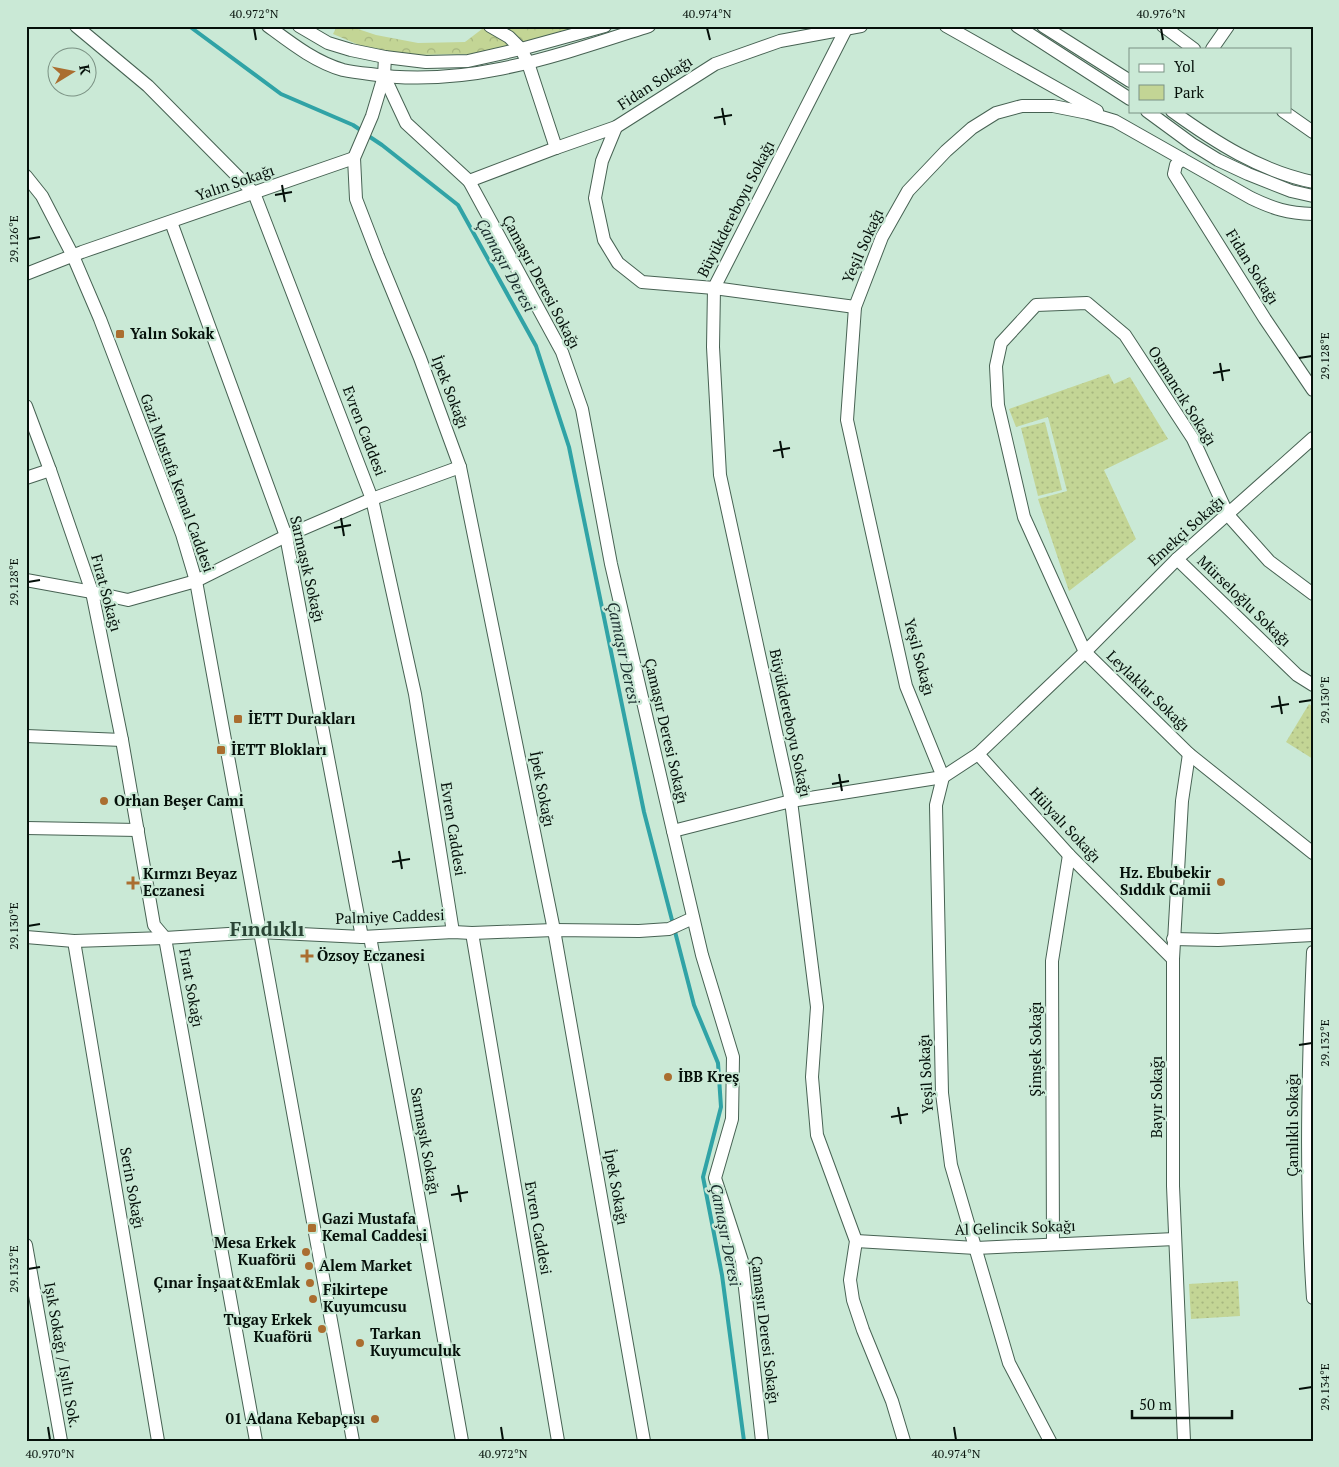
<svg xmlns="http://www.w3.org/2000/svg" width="1339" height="1467" viewBox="0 0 1339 1467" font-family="'PT Serif',serif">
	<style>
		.green { fill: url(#green-dots) }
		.forest { fill: url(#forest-crowns) }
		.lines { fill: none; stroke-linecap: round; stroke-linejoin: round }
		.stream { stroke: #30a3a6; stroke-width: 4 }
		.minor-casing { stroke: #476253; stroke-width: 14 }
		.minor { stroke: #fff; stroke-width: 12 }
		.ticks { fill: none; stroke: #05100a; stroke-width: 2 }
		.poi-dot { fill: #aa6e30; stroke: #cae9d6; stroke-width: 2 }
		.labels { text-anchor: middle; stroke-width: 4.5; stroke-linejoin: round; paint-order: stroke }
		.street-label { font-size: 15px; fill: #05100a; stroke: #cae9d6 }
		.poi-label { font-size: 15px; font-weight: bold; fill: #05100a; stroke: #cae9d6; text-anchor: start }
		.water-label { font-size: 16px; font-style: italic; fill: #1a2e2e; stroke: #cae9d6 }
		.district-label { font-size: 20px; font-weight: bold; fill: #2a4435; stroke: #cae9d6 }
		.neatline { fill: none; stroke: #05100a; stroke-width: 2 }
		.ticks-label { font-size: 12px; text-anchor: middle; fill: #05100a }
	</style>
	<defs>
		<pattern id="green-dots" width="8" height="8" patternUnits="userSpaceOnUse" patternTransform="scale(1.25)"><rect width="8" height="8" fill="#c3d595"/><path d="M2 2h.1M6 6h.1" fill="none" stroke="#a6b67f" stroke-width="1.8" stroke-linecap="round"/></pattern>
		<pattern id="forest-crowns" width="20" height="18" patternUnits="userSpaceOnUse" patternTransform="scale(1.25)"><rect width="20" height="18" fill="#c3d595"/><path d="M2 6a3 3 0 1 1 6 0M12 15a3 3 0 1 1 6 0" fill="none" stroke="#a6b67f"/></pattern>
	</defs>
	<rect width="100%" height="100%" fill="#cae9d6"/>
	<g class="green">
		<path d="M 1109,374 L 1114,384 L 1130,377 L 1168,439 L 1104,470 L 1136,539 L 1069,591 L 1038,499 L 1067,491 L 1048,417 L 1016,427 L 1009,409 Z"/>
		<path d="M 1045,422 L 1062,490 L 1038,496 L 1021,428 Z"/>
		<path d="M 1309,704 L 1313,707 L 1313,759 L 1286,742 Z"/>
		<path d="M 1238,1281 L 1240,1316 L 1191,1319 L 1189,1284 Z"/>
	</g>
	<path class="forest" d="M 337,26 L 349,26 L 376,35 L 418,43 L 465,42 L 486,26 L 584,26 L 523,44 L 469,54 L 409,55 L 359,45 L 333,34 Z"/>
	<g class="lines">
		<g class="stream">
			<path d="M 189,26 L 281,94 L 353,125 L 362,131"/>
			<path d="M 367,135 L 382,145 L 458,205 L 536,346 L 569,447 L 644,812 L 694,1005 L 718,1063 L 721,1107 L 703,1177 L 722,1275 L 744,1441"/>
		</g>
		<g class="minor-casing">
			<g id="minor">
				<path d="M 76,26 L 148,86 L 254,193 L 372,499 L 415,694 L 453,932"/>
				<path d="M 268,26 C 291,43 315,62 343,70 C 352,72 361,73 370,74 C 465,89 559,55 649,26"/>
				<path d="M 299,26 L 328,43 L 351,50 L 385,57 L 426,62 L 468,61 L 521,49 L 605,26"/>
				<path d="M 490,26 L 509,37 L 521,49 L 528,63 L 556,148"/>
				<path d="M 946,26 L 1097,111"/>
				<path d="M 1017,26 L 1130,99"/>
				<path d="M 1043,26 L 1130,81"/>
				<path d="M 1163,26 L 1194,49"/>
				<path d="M 846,29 L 714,288 L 713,347 L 720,475 L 791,801 L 817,1007 L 812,1077 L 817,1135 L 856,1241 L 850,1280 L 853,1300 L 863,1330 L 892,1401 L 904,1441"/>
				<path d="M 1212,49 L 1228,26"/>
				<path d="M 385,57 L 384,76 L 372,116 L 354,158 L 356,199 L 378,256 L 420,358 L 460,467 L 554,930 L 644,1441"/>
				<path d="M 384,76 L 406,123 L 469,181 L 562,352 L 582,409 L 611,564 L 673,831 L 702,955 L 733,1057 L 732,1119 L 715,1178 L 742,1261 L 762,1441"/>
				<path d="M 1147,111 L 1192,144 L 1218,160 L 1248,174 L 1291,191 L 1313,196"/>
				<path d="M 1172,111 C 1215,142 1260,171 1313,182"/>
				<path d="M 1283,111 L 1313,132"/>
				<path d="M 616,127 L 602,161 L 595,198 L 604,240 L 618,263 L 642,282 L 714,288 L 855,307"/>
				<path d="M 1182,159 L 1176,165 L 1174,174 L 1265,319 L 1313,390"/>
				<path d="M 26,176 L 42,196 L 73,256 L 100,319 L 182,534 L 196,581 L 353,1441"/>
				<path d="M 469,181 L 556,148 L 616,127 L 715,64 L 780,41 L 861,26"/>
				<path d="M 171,222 L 286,536 L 362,937"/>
				<path d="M 26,274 L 82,252 L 354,158"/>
				<path d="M 26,406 L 50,470 L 92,592 L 122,740 L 154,925 L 165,938 L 256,1441"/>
				<path d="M 1313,438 L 1177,559 L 1085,652 L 1024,517 L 998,405 L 996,366 L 1001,343 L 1036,305 L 1087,303 L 1125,335 L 1193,439 L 1228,515 L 1269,561 L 1313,594"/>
				<path d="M 26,478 L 50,470"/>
				<path d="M 1177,559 L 1297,675 L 1313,685"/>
				<path d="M 26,580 L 92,592 L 128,600 L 196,581 L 286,536 L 372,499 L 460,467"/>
				<path d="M 26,736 L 122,740"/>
				<path d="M 978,754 L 1069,855 L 1173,959"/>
				<path d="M 26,828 L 138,830"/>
				<path d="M 673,831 L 791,801 L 943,777 L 978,754 L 1085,652 L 1189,754 L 1313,853"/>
				<path d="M 472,933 L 558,1441"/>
				<path d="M 26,937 L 74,941 L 165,938 L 259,932 L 362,937 L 453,932 L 472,933 L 554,930 L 639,931 L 669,929 L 693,918"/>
				<path d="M 370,937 L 411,1154 L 462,1441"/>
				<path d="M 1173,939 L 1218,940 L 1313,935"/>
				<path d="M 74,941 L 158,1441"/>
				<path d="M 1313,952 C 1308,1067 1305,1183 1313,1298"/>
				<path d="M 856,1241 L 976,1248 L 1175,1239"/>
				<path d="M 1053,1244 L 1052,961 L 1069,855"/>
				<path d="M 26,1245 L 61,1441"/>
				<path d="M 1050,1441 L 1009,1363 L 951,1165 L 942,1093 L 936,805 L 943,777 L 906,686 L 847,420 L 855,307 L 882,237 L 908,191 L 946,151 L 972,128 L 996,113 L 1022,106 L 1053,106 L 1088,113 L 1115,121 L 1251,198 C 1274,209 1287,213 1313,214"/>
				<path d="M 1184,1441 L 1173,1186 L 1173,959 L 1182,801 L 1189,754"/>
			</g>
		</g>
		<use href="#minor" class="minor"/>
	</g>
	<path class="ticks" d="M 254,28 L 256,40M 707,28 L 710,40M 1161,28 L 1163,40M 722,108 L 725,125M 714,118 L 732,115M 282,185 L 285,202M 275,195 L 292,192M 28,239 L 40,237M 1299,358 L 1312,356M 1220,363 L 1223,381M 1213,373 L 1230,370M 780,441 L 783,458M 773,451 L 790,448M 341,518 L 344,536M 334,528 L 351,525M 28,582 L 40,580M 1279,696 L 1282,714M 1299,702 L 1312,700M 1271,707 L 1289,704M 839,774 L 842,791M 832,784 L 849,781M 399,851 L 402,869M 392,862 L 410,859M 28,926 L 40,924M 1299,1045 L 1312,1043M 898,1107 L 901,1124M 891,1117 L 908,1114M 458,1185 L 461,1202M 451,1195 L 468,1192M 28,1269 L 40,1267M 1299,1389 L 1312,1387M 48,1427 L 50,1440M 501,1427 L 503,1440M 954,1427 L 956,1440"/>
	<g class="poi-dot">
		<rect x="115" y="329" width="10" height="10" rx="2.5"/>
		<rect x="233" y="714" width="10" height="10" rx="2.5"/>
		<rect x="216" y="745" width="10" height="10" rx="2.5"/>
		<circle cx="104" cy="801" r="5"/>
		<circle cx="1221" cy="882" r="5"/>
		<path d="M130.5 875.5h5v5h5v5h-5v5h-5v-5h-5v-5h5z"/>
		<path d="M304.5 948.5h5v5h5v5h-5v5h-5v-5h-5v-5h5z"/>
		<circle cx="668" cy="1077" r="5"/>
		<rect x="307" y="1223" width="10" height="10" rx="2.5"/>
		<circle cx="306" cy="1252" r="5"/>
		<circle cx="309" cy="1266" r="5"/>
		<circle cx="310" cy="1283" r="5"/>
		<circle cx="313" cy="1299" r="5"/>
		<circle cx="322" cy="1329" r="5"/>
		<circle cx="360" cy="1343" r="5"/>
		<circle cx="375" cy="1419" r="5"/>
	</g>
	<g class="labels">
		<g class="street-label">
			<text transform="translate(655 83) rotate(-33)" y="5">Fidan Sokağı</text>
			<text transform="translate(235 183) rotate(-19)" y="5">Yalın Sokağı</text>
			<text transform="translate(736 209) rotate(-63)" y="5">Büyükdereboyu Sokağı</text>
			<text transform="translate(863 246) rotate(-66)" y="5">Yeşil Sokağı</text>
			<text transform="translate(1252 267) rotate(58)" y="5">Fidan Sokağı</text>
			<text transform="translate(541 282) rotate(62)" y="5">Çamaşır Deresi Sokağı</text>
			<text transform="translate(450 392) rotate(69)" y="5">İpek Sokağı</text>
			<text transform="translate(1182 396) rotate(58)" y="5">Osmancık Sokağı</text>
			<text transform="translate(364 431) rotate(69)" y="5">Evren Caddesi</text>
			<text transform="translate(177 483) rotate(70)" y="5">Gazi Mustafa Kemal Caddesi</text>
			<text transform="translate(1186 531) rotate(-42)" y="5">Emekçi Sokağı</text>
			<text transform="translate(307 569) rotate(77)" y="5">Sarmaşık Sokağı</text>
			<text transform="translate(106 593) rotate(75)" y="5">Fırat Sokağı</text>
			<text transform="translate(1244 601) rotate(44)" y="5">Mürseloğlu Sokağı</text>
			<text transform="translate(919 657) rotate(75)" y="5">Yeşil Sokağı</text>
			<text transform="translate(1148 691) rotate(44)" y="5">Leylaklar Sokağı</text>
			<text transform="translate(790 723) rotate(78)" y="5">Büyükdereboyu Sokağı</text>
			<text transform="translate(666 731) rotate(77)" y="5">Çamaşır Deresi Sokağı</text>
			<text transform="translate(542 789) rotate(79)" y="5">İpek Sokağı</text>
			<text transform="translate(1065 825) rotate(47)" y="5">Hülyalı Sokağı</text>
			<text transform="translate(453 829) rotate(81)" y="5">Evren Caddesi</text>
			<text transform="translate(390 917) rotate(-2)" y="5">Palmiye Caddesi</text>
			<text transform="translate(191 988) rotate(80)" y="5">Fırat Sokağı</text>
			<text transform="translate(1036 1049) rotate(-90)" y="5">Şimşek Sokağı</text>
			<text transform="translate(926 1074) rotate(-93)" y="5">Yeşil Sokağı</text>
			<text transform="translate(1157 1097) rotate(-90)" y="5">Bayır Sokağı</text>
			<text transform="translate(1293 1125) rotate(-90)" y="5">Çamlıklı Sokağı</text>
			<text transform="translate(425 1141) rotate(80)" y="5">Sarmaşık Sokağı</text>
			<text transform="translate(616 1187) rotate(80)" y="5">İpek Sokağı</text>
			<text transform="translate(132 1188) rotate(80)" y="5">Serin Sokağı</text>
			<text transform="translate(538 1228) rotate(80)" y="5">Evren Caddesi</text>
			<text transform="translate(1015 1228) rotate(-2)" y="5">Al Gelincik Sokağı</text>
			<text transform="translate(765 1330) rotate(83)" y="5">Çamaşır Deresi Sokağı</text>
			<text transform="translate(62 1355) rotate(80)" y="5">Işık Sokağı / Işıltı Sok.</text>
		</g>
		<g class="poi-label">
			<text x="130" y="339">Yalın Sokak</text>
			<text x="248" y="724">İETT Durakları</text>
			<text x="231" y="755">İETT Blokları</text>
			<text x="114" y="806">Orhan Beşer Cami</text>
			<text x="1211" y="878" text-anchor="end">Hz. Ebubekir<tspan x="1211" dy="17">Sıddık Camii</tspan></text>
			<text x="143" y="879">Kırmzı Beyaz<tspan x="143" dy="17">Eczanesi</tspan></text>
			<text x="317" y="961">Özsoy Eczanesi</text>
			<text x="678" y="1082">İBB Kreş</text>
			<text x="322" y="1224">Gazi Mustafa<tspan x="322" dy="17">Kemal Caddesi</tspan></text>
			<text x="296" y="1248" text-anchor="end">Mesa Erkek<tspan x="296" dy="17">Kuaförü</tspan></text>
			<text x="319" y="1271">Alem Market</text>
			<text x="300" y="1288" text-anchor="end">Çınar İnşaat&amp;Emlak</text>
			<text x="323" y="1295">Fikirtepe<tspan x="323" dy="17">Kuyumcusu</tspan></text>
			<text x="312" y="1325" text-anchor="end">Tugay Erkek<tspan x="312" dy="17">Kuaförü</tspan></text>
			<text x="370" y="1339">Tarkan<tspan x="370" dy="17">Kuyumculuk</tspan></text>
			<text x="365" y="1424" text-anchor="end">01 Adana Kebapçısı</text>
		</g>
		<g class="water-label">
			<text transform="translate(506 265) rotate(61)" y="6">Çamaşır Deresi</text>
			<text transform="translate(624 653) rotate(78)" y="6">Çamaşır Deresi</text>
			<text transform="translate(726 1235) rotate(79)" y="6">Çamaşır Deresi</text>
		</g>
		<g class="district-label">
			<text x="267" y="936">Fındıklı</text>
		</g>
	</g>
	<rect width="1339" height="1467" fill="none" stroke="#cae9d6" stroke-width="55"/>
	<rect x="1129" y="48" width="162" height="65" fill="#cae9d6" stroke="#7b9284"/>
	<rect x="1139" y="64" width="25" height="8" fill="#ffffff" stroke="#7b9284"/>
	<text x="1174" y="72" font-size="15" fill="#05100a">Yol</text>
	<rect x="1139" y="85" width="25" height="15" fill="#c3d595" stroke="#7b9284"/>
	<text x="1174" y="98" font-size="15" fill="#05100a">Park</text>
	<g transform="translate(72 72) rotate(80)"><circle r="24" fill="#cae9d6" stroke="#7b9284"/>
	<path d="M0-4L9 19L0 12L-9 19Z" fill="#aa6e30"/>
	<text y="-8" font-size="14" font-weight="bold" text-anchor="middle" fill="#05100a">K</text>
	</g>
	<path d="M1132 1410v8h100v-8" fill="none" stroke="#05100a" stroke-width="2.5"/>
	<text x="1139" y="1410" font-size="15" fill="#05100a" stroke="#cae9d6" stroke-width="4" paint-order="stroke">50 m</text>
	<rect x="28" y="28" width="1284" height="1412" class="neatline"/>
	<g class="ticks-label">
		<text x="254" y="18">40.972°N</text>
		<text x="707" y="18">40.974°N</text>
		<text x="1161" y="18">40.976°N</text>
		<text transform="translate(14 239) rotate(-90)" y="4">29.126°E</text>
		<text transform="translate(1325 356) rotate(-90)" y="4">29.128°E</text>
		<text transform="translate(14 582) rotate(-90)" y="4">29.128°E</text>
		<text transform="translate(1325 700) rotate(-90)" y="4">29.130°E</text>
		<text transform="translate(14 926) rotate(-90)" y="4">29.130°E</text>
		<text transform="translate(1325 1043) rotate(-90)" y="4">29.132°E</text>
		<text transform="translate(14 1269) rotate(-90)" y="4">29.132°E</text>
		<text transform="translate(1325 1387) rotate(-90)" y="4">29.134°E</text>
		<text x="50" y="1458">40.970°N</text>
		<text x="503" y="1458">40.972°N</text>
		<text x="956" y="1458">40.974°N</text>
	</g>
</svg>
